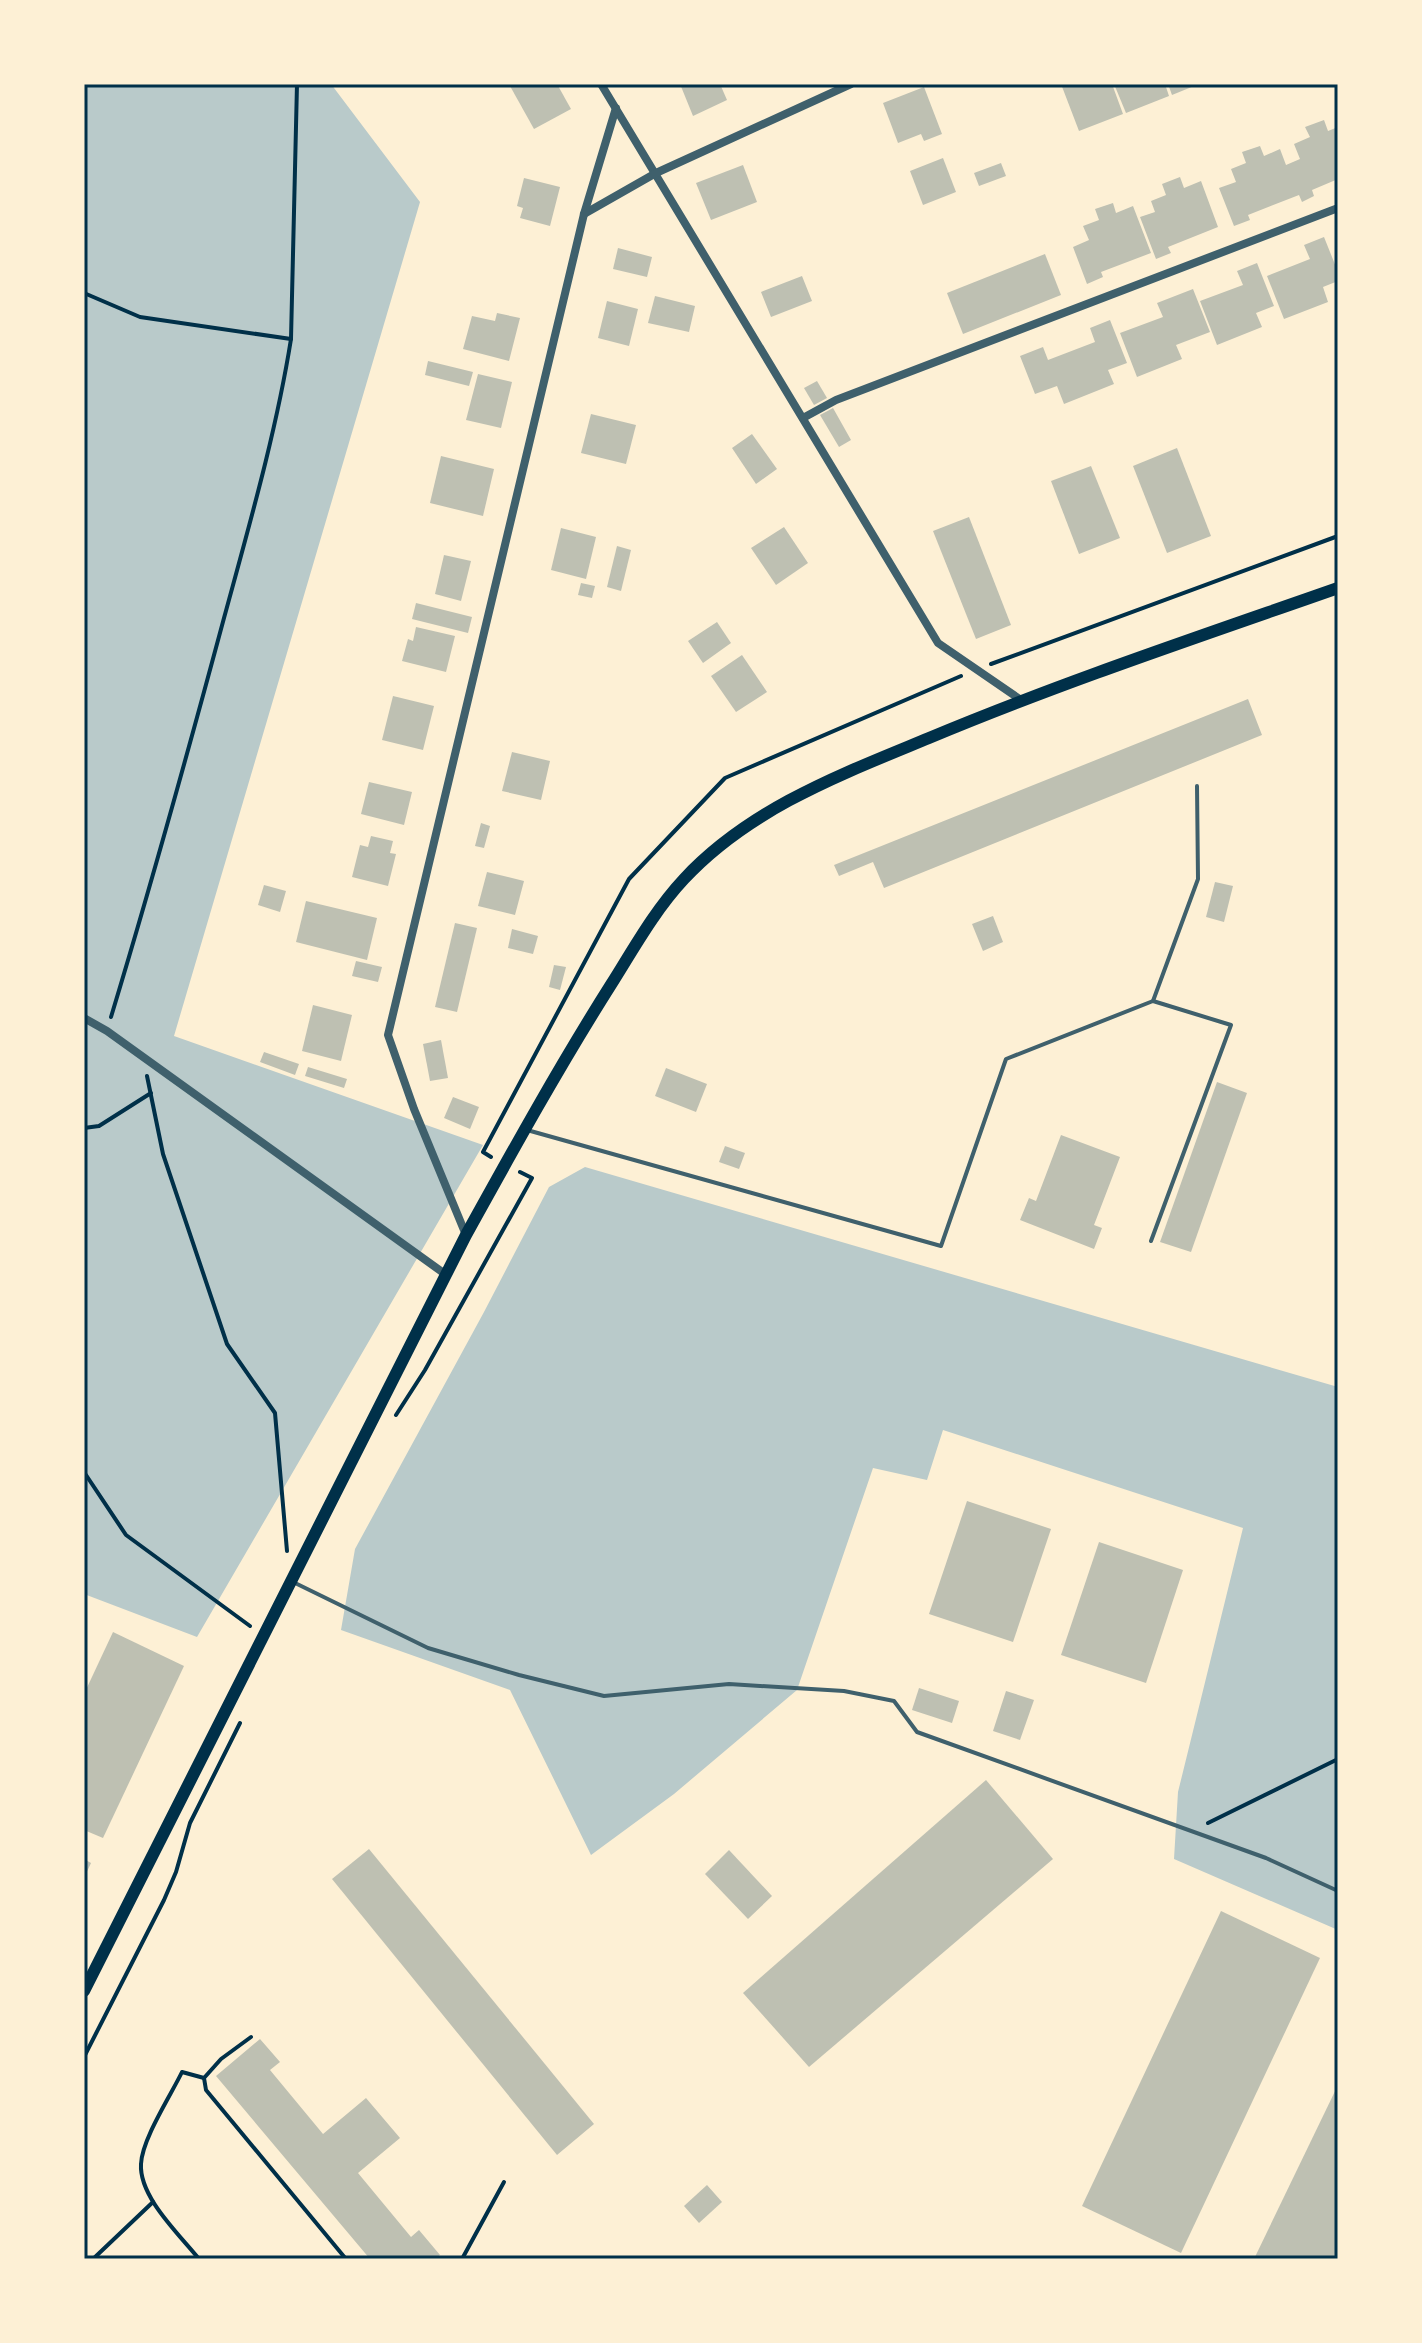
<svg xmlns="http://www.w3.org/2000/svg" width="1422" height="2343" viewBox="0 0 1422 2343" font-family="'Nunito Sans',sans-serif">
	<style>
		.green { fill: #b9caca }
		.building { fill: #bec0b2 }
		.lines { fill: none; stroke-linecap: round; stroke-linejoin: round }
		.path { stroke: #003049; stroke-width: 4 }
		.service { stroke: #3f606c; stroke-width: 4 }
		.minor { stroke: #3f606c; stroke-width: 8 }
		.secondary { stroke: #003049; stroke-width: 12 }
		.neatline { fill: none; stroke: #003049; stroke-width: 3 }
	</style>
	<rect width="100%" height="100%" fill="#fdf0d5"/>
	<g class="green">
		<path d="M 84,84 L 331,84 L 420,202 L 174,1036 L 483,1145 L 197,1637 L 84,1594 Z"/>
		<path d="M 585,1167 L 1338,1387 L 1338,1930 L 1174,1859 L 1178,1792 L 1243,1528 L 943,1430 L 927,1480 L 873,1468 L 797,1690 L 674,1794 L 591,1855 L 510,1690 L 341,1630 L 355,1549 L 484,1312 L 549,1187 Z"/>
	</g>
	<g class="building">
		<path d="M 513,84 L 557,84 L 571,109 L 534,129 L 510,86 Z"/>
		<path d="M 680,84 L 720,84 L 727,100 L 693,116 Z"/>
		<path d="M 1061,84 L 1091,84 L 1092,87 L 1099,84 L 1112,84 L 1123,114 L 1079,131 Z"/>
		<path d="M 1114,84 L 1165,84 L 1169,96 L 1126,113 Z"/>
		<path d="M 1168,84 L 1199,84 L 1172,95 Z"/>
		<path d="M 924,87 L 942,134 L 924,141 L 921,134 L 898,143 L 883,103 Z"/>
		<path d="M 1324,120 L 1328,131 L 1338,127 L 1338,179 L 1312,190 L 1314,196 L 1302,202 L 1299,195 L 1248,215 L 1250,220 L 1234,226 L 1219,188 L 1236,182 L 1231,169 L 1246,163 L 1242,152 L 1260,146 L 1264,156 L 1280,149 L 1286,165 L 1300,159 L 1294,144 L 1310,137 L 1305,127 Z"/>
		<path d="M 943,158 L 956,192 L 923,205 L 910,171 Z"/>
		<path d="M 1001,163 L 1006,176 L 979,186 L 974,173 Z"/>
		<path d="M 743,165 L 757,202 L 711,220 L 696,183 Z"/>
		<path d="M 1180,177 L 1184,188 L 1201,181 L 1218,227 L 1168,247 L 1171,253 L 1156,259 L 1140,217 L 1155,212 L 1151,201 L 1166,195 L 1162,184 Z"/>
		<path d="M 524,178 L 560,187 L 550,226 L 520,218 L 523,208 L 517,206 Z"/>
		<path d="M 1113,203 L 1116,213 L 1133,206 L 1151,253 L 1101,272 L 1103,277 L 1087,284 L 1073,247 L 1089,240 L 1083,226 L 1099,220 L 1095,209 Z"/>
		<path d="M 1324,237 L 1338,272 L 1338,281 L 1323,287 L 1328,302 L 1284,319 L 1267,276 L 1310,259 L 1304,245 Z"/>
		<path d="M 618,248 L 652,257 L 647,277 L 613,269 Z"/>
		<path d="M 1045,254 L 1061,295 L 963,334 L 947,293 Z"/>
		<path d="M 1257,263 L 1274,306 L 1256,313 L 1262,327 L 1217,345 L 1200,301 L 1243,285 L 1237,271 Z"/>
		<path d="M 802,276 L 812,301 L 771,317 L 761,292 Z"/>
		<path d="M 1193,289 L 1210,332 L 1176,345 L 1182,359 L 1137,377 L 1120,333 L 1163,317 L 1157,303 Z"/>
		<path d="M 655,296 L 695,306 L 689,332 L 648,323 Z"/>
		<path d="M 607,301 L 638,309 L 629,346 L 598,338 Z"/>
		<path d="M 497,313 L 520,318 L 509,361 L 463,349 L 472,316 L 495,321 Z"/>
		<path d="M 1110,320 L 1127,363 L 1108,370 L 1114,384 L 1064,404 L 1057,386 L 1035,394 L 1020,356 L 1043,347 L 1048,360 L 1095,342 L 1090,328 Z"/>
		<path d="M 428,361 L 473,372 L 469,386 L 425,375 Z"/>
		<path d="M 478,374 L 512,382 L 501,428 L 466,420 Z"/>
		<path d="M 817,381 L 827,398 L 814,405 L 804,388 Z"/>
		<path d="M 833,408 L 851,440 L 839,447 L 820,415 Z"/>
		<path d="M 591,414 L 636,425 L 626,464 L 581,453 Z"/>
		<path d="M 752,434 L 777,469 L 756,484 L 732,448 Z"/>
		<path d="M 1177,448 L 1211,536 L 1167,553 L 1133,466 Z"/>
		<path d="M 441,456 L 494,469 L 483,516 L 430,503 Z"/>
		<path d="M 1091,466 L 1120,538 L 1079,554 L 1051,481 Z"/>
		<path d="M 969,517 L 1011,625 L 976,639 L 933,531 Z"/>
		<path d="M 784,527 L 808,563 L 776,585 L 751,548 Z"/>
		<path d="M 561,528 L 596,537 L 586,579 L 551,570 Z"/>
		<path d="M 617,546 L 631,550 L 621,591 L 607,587 Z"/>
		<path d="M 444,555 L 471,561 L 461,601 L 435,594 Z"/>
		<path d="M 581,583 L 595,586 L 592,598 L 578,595 Z"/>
		<path d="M 416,603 L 472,617 L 468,633 L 412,619 Z"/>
		<path d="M 717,622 L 731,643 L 703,663 L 688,641 Z"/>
		<path d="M 416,627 L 455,636 L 446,672 L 402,661 L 408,639 L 413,641 Z"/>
		<path d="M 742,655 L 767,692 L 736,712 L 711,676 Z"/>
		<path d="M 393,696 L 434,706 L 423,750 L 382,740 Z"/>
		<path d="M 1248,699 L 1262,735 L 884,888 L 873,862 L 839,876 L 834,865 Z"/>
		<path d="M 512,752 L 550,761 L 541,800 L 502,791 Z"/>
		<path d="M 369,782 L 412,792 L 404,825 L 361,814 Z"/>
		<path d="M 481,823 L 490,826 L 484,848 L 475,846 Z"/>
		<path d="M 371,836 L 393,841 L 390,853 L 396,854 L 388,886 L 352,877 L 360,845 L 368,847 Z"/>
		<path d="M 487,872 L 524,881 L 515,915 L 478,906 Z"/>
		<path d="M 1215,882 L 1233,886 L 1224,922 L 1206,917 Z"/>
		<path d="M 264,885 L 286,891 L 280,912 L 258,905 Z"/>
		<path d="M 306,901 L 377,918 L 367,960 L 296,942 Z"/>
		<path d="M 993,916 L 1003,942 L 983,951 L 972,924 Z"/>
		<path d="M 455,923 L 477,928 L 457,1012 L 435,1007 Z"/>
		<path d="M 512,929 L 538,936 L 533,954 L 508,948 Z"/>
		<path d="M 356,961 L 382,967 L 378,982 L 352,976 Z"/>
		<path d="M 554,965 L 566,967 L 560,990 L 549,987 Z"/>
		<path d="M 313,1005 L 352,1015 L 341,1061 L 302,1051 Z"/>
		<path d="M 441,1040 L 448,1078 L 430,1081 L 423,1044 Z"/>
		<path d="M 264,1052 L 299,1064 L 295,1075 L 260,1062 Z"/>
		<path d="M 308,1067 L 347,1079 L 344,1088 L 305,1076 Z"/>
		<path d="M 666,1068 L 707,1084 L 696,1112 L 655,1096 Z"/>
		<path d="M 1217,1082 L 1247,1093 L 1191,1252 L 1160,1242 Z"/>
		<path d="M 453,1097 L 479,1107 L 470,1129 L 444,1118 Z"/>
		<path d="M 1061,1135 L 1120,1157 L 1094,1225 L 1102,1228 L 1094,1249 L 1020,1220 L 1029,1198 L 1036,1201 Z"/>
		<path d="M 725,1146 L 745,1153 L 739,1169 L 719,1162 Z"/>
		<path d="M 967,1501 L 1051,1529 L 1013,1642 L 929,1614 Z"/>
		<path d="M 1099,1542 L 1183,1570 L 1146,1683 L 1061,1655 Z"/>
		<path d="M 113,1632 L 184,1666 L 103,1838 L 84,1830 L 84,1694 Z"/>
		<path d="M 919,1688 L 959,1701 L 952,1723 L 912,1710 Z"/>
		<path d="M 1006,1691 L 1034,1700 L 1020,1740 L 993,1731 Z"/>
		<path d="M 986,1780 L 1053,1859 L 809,2067 L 743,1993 Z"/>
		<path d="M 369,1849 L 594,2124 L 557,2155 L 332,1879 Z"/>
		<path d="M 729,1850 L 772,1896 L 748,1919 L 705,1874 Z"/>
		<path d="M 84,1859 L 91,1863 L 84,1878 Z"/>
		<path d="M 1221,1911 L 1320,1958 L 1181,2253 L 1082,2206 Z"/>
		<path d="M 260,2039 L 280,2062 L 270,2070 L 323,2134 L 366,2098 L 400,2138 L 358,2173 L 411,2237 L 419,2230 L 440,2255 L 435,2259 L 370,2259 L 216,2076 Z"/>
		<path d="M 1338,2085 L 1338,2259 L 1254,2259 Z"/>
		<path d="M 707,2185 L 722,2202 L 699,2223 L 684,2206 Z"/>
	</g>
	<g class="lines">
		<g class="path">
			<path d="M 84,293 L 140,317 L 291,339"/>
			<path d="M 991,664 L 1338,536"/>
			<path d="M 111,1017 C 151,885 188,752 224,618 C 249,526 276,433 291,339 L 297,84"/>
			<path d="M 147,1076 L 163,1154 L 227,1344 L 275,1413 L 287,1551"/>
			<path d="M 84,1128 L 99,1126 L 151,1093"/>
			<path d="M 491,1157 L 483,1152 L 629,879 L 725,778 L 961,676"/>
			<path d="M 396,1415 L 425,1370 L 532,1178 L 520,1172"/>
			<path d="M 84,1472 L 126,1535 L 250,1626"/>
			<path d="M 1208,1823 L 1338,1759"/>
			<path d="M 251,2037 L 221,2059 L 204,2078 L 206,2090 L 346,2259"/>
			<path d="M 84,2057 L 164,1900 L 176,1872 L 190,1823 L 240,1723"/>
			<path d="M 93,2259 L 153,2202"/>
			<path d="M 199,2259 C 179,2234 139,2197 141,2164 C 142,2139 171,2095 182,2072 L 204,2078"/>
			<path d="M 462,2259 L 504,2182"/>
		</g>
		<g class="service">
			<path d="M 1153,1001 L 1198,879 L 1197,786"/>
			<path d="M 527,1130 L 941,1246 L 1006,1059 L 1153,1001 L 1231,1025 L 1151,1241"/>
			<path d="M 293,1582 L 428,1648 L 519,1675 L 604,1696 L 729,1684 L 844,1691 L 894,1701 L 917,1732 L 1266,1858 L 1338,1891"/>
		</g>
		<g class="minor">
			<path d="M 601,84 L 938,643 L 1021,700"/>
			<path d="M 584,214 L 656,173 L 851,84"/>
			<path d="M 803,418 L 836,400 L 1338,208"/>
			<path d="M 84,1018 L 107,1031 L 445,1274"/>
			<path d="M 466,1235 L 414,1109 L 388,1035 L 584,214 L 616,108"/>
		</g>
		<path class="secondary" d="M 84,1991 L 466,1235 C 513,1150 560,1065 612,983 C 634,948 655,910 684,879 C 750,808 842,774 929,738 C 1063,682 1201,636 1338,588"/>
	</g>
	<rect width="1422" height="2343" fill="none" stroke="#fdf0d5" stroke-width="172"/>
	<rect x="86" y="86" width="1250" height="2171" class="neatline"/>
</svg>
